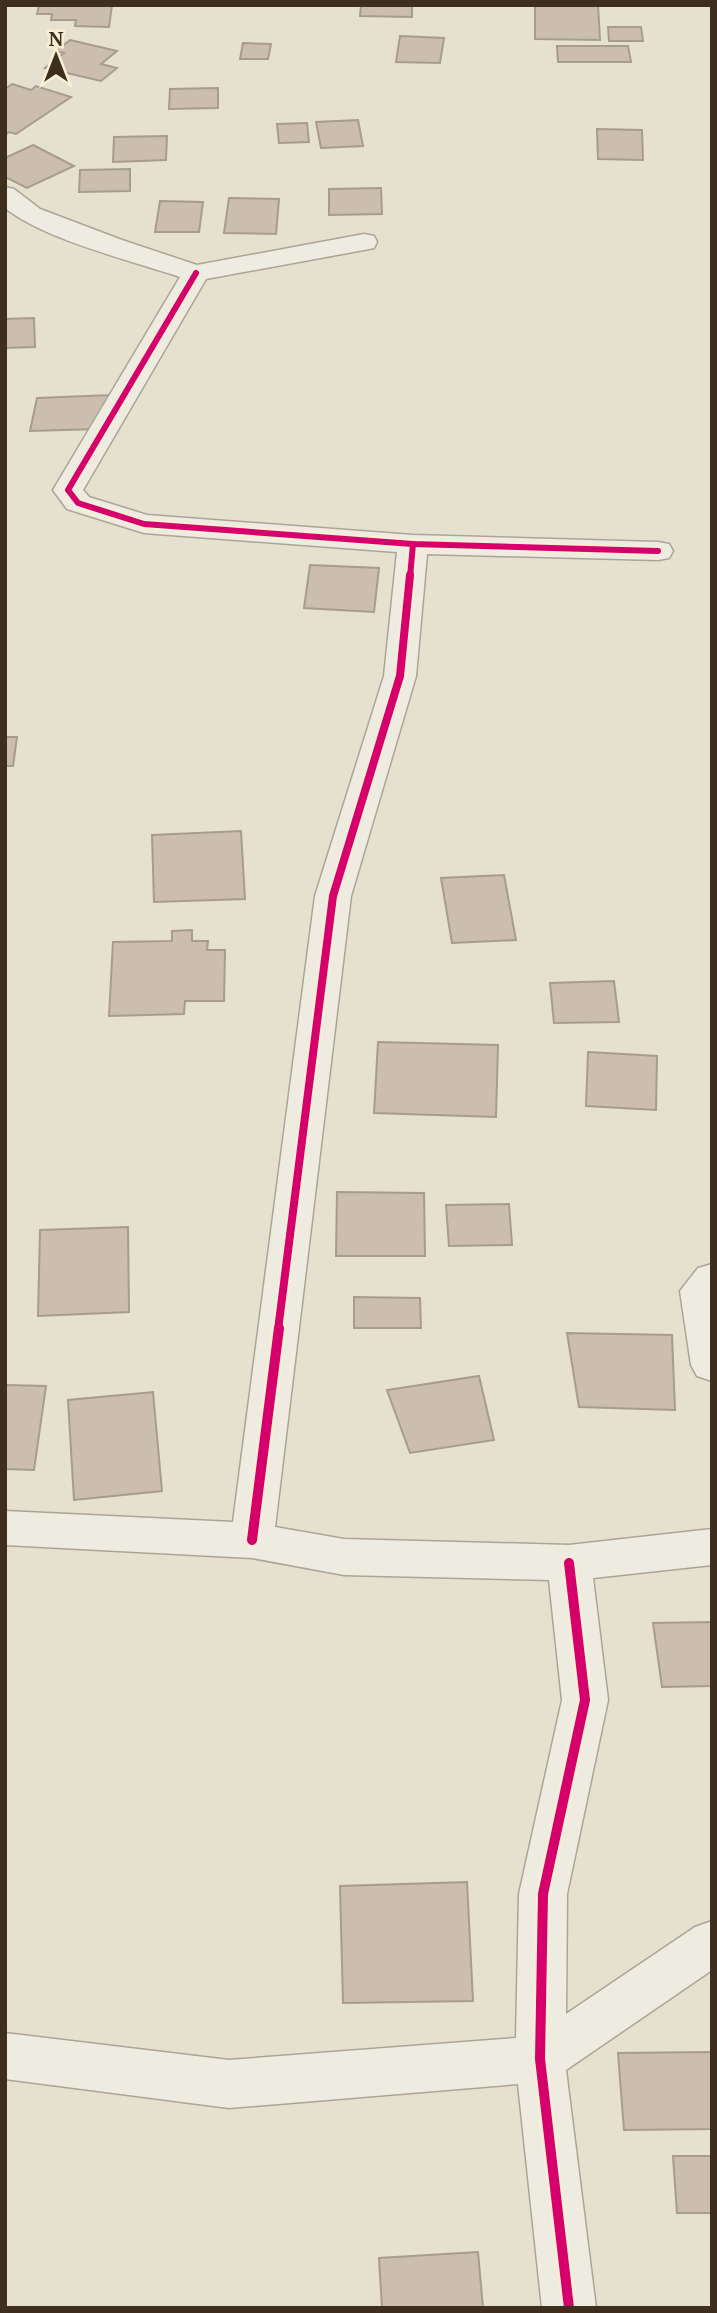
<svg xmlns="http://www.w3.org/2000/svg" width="717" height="2313" viewBox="0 0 717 2313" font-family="'Noto Serif',serif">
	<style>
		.building { fill: #cbbeaf; stroke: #a79c8d; stroke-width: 2 }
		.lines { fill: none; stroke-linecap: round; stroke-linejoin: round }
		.minor-casing { stroke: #aca597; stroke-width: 3 }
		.minor { fill: #eeebe1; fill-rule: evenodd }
		.cycleway-far2-casing { stroke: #f8efd5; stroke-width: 10 }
		.cycleway-far1-casing { stroke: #f8efd5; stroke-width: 12 }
		.cycleway-casing { stroke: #f8efd5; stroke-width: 15 }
		.cycleway-far2 { stroke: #d6006c; stroke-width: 6 }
		.cycleway-far1 { stroke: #d6006c; stroke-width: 8 }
		.cycleway { stroke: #d6006c; stroke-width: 10 }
	</style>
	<rect width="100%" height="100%" fill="#e6e0ce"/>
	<g class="building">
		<path d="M 39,5 L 112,5 L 109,27 L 75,26 L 76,20 L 51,20 L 52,14 L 37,14 Z"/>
		<path d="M 361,5 L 412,5 L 412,17 L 360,16 Z"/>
		<path d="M 535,5 L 598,5 L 600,40 L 535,39 Z"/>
		<path d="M 608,27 L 641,27 L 643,41 L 609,41 Z"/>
		<path d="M 400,36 L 444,38 L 440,63 L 396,62 Z"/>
		<path d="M 70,40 L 117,51 L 101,64 L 117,68 L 101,81 L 45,68 L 64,53 L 56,51 Z"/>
		<path d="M 243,43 L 271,44 L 268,59 L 240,59 Z"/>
		<path d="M 557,46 L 628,46 L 631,62 L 558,62 Z"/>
		<path d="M 12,84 L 31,90 L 36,86 L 71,97 L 16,134 L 9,132 L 5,135 L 5,89 Z"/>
		<path d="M 218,88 L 218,108 L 169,109 L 170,89 Z"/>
		<path d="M 358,120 L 363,146 L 321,148 L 316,122 Z"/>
		<path d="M 307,123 L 309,142 L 279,143 L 277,124 Z"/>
		<path d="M 597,129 L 642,130 L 643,160 L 598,159 Z"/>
		<path d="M 167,136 L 166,160 L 113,162 L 114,137 Z"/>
		<path d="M 33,145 L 74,166 L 27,188 L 5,177 L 5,158 Z"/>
		<path d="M 130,169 L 130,191 L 79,192 L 80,170 Z"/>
		<path d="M 381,188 L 382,214 L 329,215 L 329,189 Z"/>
		<path d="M 229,198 L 279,199 L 276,234 L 224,233 Z"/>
		<path d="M 160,201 L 203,202 L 199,232 L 155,232 Z"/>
		<path d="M 34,318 L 35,347 L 5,348 L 5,319 Z"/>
		<path d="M 112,395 L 98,429 L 30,431 L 37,398 Z"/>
		<path d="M 310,565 L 379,568 L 374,612 L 304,608 Z"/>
		<path d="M 5,737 L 17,737 L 13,766 L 5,766 Z"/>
		<path d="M 241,831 L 245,899 L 154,902 L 152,835 Z"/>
		<path d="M 504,875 L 516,940 L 452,943 L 441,878 Z"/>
		<path d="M 192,930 L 192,941 L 208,941 L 207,950 L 225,950 L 224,1001 L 185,1001 L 184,1014 L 109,1016 L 113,942 L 172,941 L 172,931 Z"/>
		<path d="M 614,981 L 619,1022 L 554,1023 L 550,983 Z"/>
		<path d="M 378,1042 L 498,1045 L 496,1117 L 374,1113 Z"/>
		<path d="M 588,1052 L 657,1056 L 656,1110 L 586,1106 Z"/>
		<path d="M 337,1192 L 424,1193 L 425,1256 L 336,1256 Z"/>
		<path d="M 509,1204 L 512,1245 L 449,1246 L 446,1205 Z"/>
		<path d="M 128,1227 L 129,1312 L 38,1316 L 40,1230 Z"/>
		<path d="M 354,1297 L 420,1298 L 421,1328 L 354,1328 Z"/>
		<path d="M 567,1333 L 672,1335 L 675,1410 L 579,1407 Z"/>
		<path d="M 479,1376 L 494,1440 L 410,1453 L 387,1390 Z"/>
		<path d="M 5,1385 L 46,1386 L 34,1470 L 5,1469 Z"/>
		<path d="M 153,1392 L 162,1491 L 74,1500 L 68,1400 Z"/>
		<path d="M 712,1622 L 712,1686 L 662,1687 L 653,1623 Z"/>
		<path d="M 467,1882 L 473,2001 L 343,2003 L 340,1886 Z"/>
		<path d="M 712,2052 L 712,2129 L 624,2130 L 618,2053 Z"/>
		<path d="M 673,2156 L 712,2156 L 712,2213 L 677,2213 Z"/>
		<path d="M 478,2252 L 483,2308 L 382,2308 L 379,2258 Z"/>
	</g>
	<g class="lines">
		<g class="minor-casing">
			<g id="minor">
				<path d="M 5,187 L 14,189 L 40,209 L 122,240 L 197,265 L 364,234 L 374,236 L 377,242 L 374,248 L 364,250 L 206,279 L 83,490 L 89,497 L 147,515 L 413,535 L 658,542 L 669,544 L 673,551 L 669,558 L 658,560 L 427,554 L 416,676 L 351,896 L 275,1527 L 344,1539 L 569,1545 L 712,1529 L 712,1565 L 593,1578 L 608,1700 L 567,1894 L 566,2014 L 695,1927 L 712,1921 L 712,1970 L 566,2070 L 596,2308 L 542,2308 L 518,2084 L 229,2108 L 5,2079 L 5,2033 L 229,2060 L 516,2038 L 519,1894 L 562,1700 L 549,1580 L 344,1575 L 252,1558 L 5,1545 L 5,1511 L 233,1522 L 315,896 L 384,676 L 397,552 L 144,533 L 67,509 L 53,490 L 180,277 C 129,260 46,240 5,208 Z"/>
				<path d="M 712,1264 L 712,1381 L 697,1376 L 691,1365 L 680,1291 L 698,1268 Z"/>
			</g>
		</g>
		<use href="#minor" class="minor"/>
		<g class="cycleway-far2-casing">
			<g id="cycleway-far2">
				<path d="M 196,273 L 68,490 L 78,503 L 144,524 L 413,544 L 658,551"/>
				<path d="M 410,577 L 413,544"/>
			</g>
		</g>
		<g class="cycleway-far1-casing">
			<path id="cycleway-far1" d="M 278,1330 L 333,896 L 400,676 L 410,575"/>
		</g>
		<g class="cycleway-casing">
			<g id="cycleway">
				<path d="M 252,1540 L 279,1328"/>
				<path d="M 569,1563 L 585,1700 L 543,1894 L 540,2059 L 569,2308"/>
			</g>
		</g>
		<use href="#cycleway-far2" class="cycleway-far2"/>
		<use href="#cycleway-far1" class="cycleway-far1"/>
		<use href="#cycleway" class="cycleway"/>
	</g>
	<rect width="717" height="2313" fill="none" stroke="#3d2e1e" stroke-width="14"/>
	<g transform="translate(56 56)" stroke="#f8efd5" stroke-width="5" paint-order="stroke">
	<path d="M0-5L12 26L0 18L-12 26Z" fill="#3d2e1e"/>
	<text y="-10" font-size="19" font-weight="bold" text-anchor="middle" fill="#3d2e1e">N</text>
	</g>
</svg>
